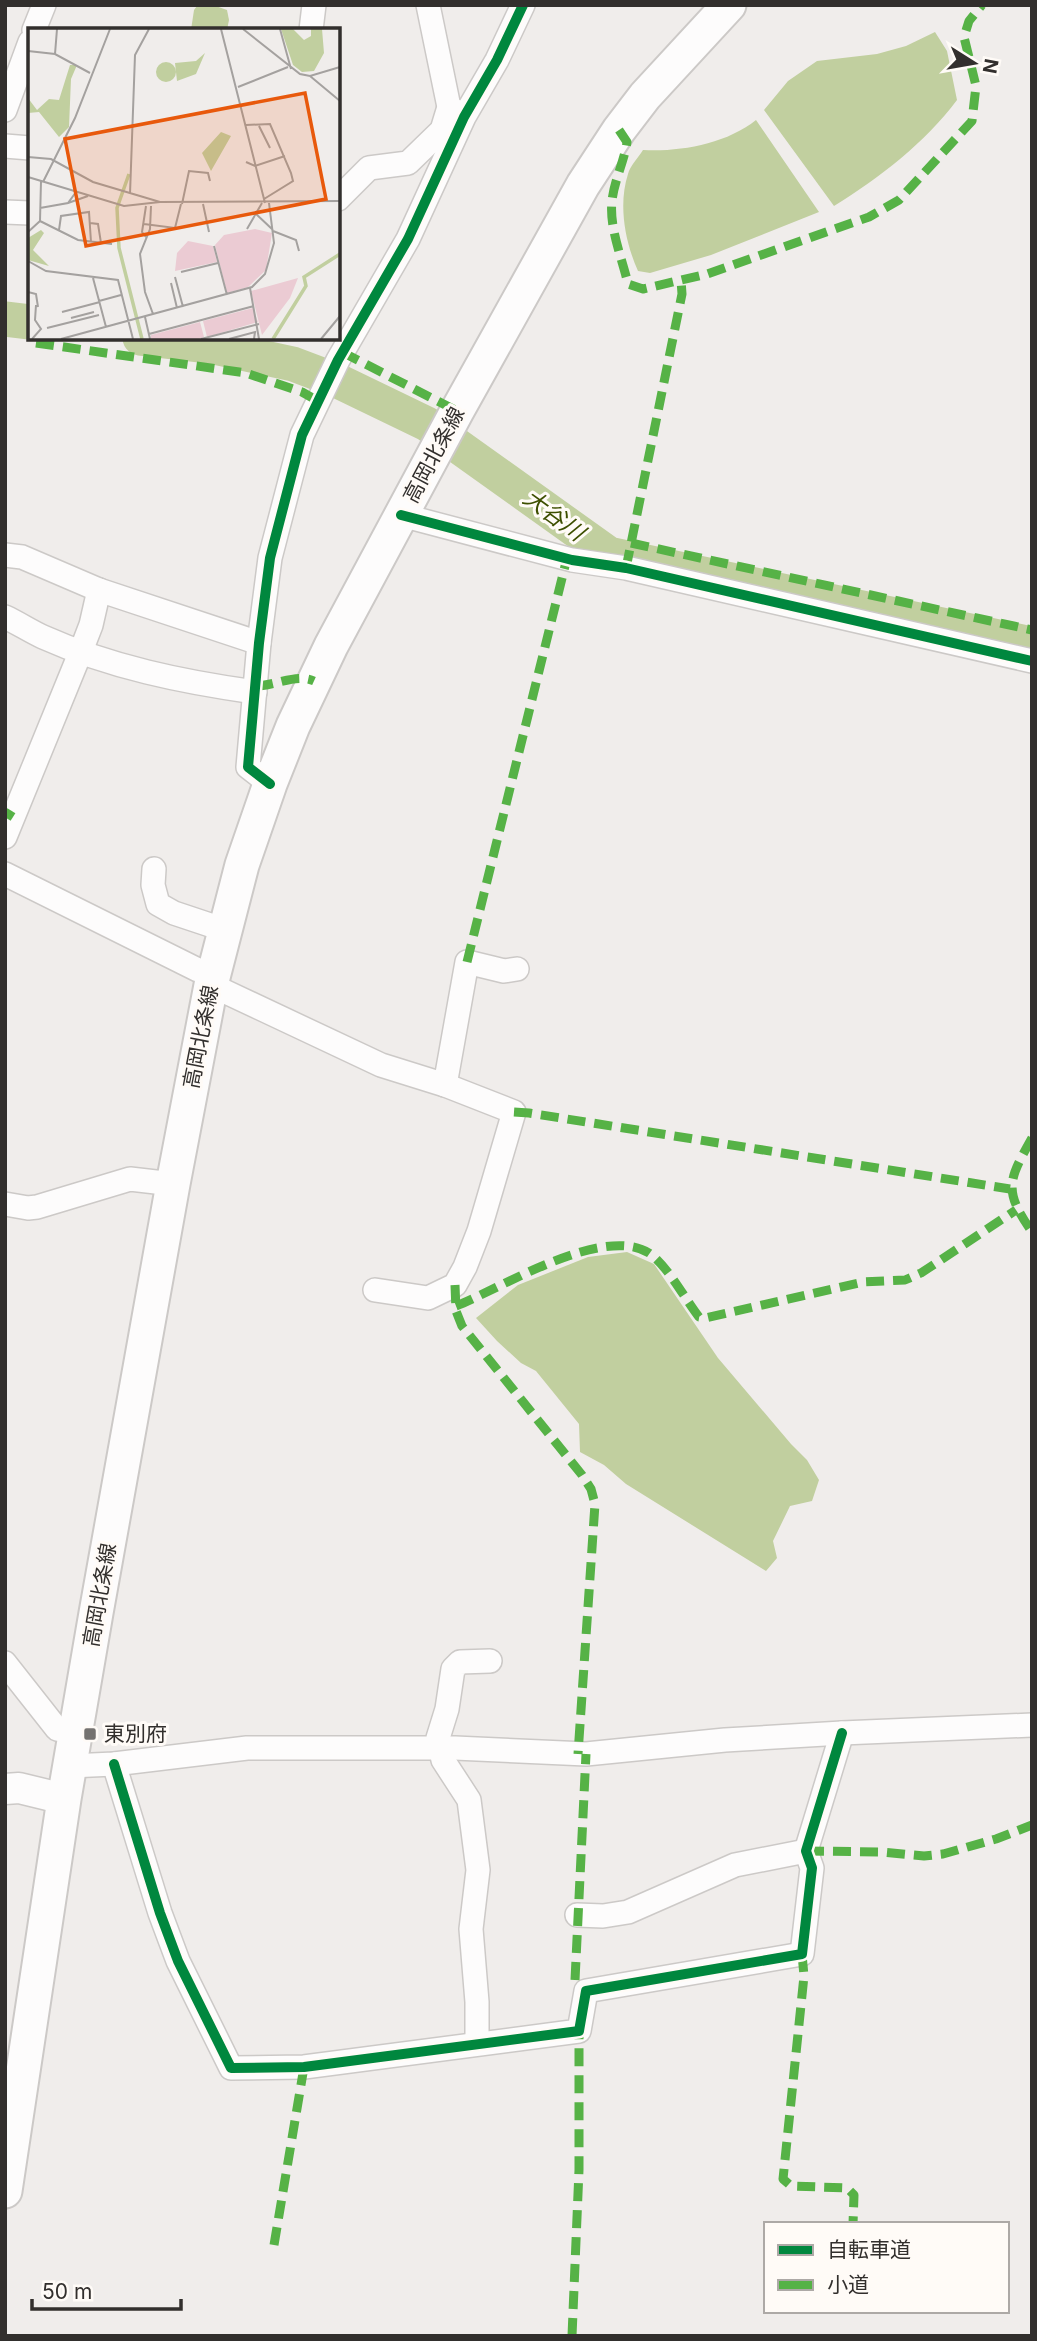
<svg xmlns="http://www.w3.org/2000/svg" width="1037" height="2341" viewBox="0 0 1037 2341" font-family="Inter,'Noto Sans JP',sans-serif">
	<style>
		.water { fill: #c1cf9f }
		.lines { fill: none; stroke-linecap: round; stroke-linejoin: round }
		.river { stroke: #c1cf9f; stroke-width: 35 }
		.minor-casing { stroke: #ccc9c7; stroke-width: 26 }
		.tertiary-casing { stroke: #ccc9c7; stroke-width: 33 }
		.secondary-casing { stroke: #ccc9c7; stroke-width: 37 }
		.minor { stroke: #fdfcfc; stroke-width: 23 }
		.tertiary { stroke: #fdfcfc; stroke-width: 30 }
		.secondary { stroke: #fdfcfc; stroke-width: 33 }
		.quiet { stroke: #56b246; stroke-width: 9; stroke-dasharray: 18 9; stroke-linecap: butt }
		.cycleway-casing { stroke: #fffbf7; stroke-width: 15 }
		.cycleway { stroke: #00873e; stroke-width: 10 }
		.poi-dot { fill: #747270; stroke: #fffbf7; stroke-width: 2.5 }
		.labels { text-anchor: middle; stroke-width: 6; stroke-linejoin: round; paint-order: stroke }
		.street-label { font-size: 21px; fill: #322f2d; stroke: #fffbf7 }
		.poi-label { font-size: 21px; fill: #322f2d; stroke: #fffbf7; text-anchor: start }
		.water-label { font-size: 23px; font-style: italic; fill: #3d4f00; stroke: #fffbf7 }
		.inset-river { fill: none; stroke: #c1cf9f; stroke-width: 3.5 }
		.inset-road { fill: none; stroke: #a4a19f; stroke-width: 2 }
		.view { fill: #e8590c; fill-opacity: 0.15; stroke: #e8590c; stroke-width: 3.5 }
		.inset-edge { fill: none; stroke: #322f2d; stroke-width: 3.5 }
	</style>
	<rect width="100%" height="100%" fill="#f0edeb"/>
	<g class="water">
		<path d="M 213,5 L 227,10 L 229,20 L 227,30 L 191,30 L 194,10 L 197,6 Z"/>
		<path d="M 935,32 L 947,51 L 957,100 C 925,143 879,178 834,206 L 764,110 L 788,81 L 817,61 L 877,54 L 906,46 Z"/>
		<path d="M 756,120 L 819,212 L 711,255 L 650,273 L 638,271 C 625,242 618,205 628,174 C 630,166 638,158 643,150 C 680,152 726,144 756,120 Z"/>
		<path d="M 627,1252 L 654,1264 L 718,1358 L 791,1444 L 807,1460 L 819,1480 L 812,1501 L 790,1506 L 773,1541 L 777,1558 L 766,1571 L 626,1484 L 604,1465 L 580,1452 L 579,1424 L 536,1371 L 521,1363 L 497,1341 L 476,1318 L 518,1285 L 588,1257 Z"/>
	</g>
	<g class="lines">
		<g class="river">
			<path d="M 5,319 L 30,322"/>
			<path d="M 140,338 L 209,346 L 293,364 L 338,381 L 427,424 L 609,554 L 1032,644"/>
		</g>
		<g class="minor-casing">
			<g id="minor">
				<path d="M 428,5 L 449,107 L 462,115"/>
				<path d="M 34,30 L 44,5"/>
				<path d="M 311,30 L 314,5"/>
				<path d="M 5,110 L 30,42"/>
				<path d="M 5,146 L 30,148"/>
				<path d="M 338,199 L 369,168 L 408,163 L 442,130 L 449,107"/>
				<path d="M 5,212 L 30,213"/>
				<path d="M 401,515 L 572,560 L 626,568 L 1032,661"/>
				<path d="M 5,555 L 22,557 L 99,590 L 259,643"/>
				<path d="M 5,617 C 18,623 30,631 43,637 C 110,667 183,682 255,692"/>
				<path d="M 270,784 L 248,767 L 259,643 L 270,558 L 302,435 L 338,360 L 408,239 L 464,117 L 497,60 L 523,5"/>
				<path d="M 5,837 L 81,651 L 91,625 L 99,590"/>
				<path d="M 154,869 L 153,885 L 158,904 L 174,913 L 225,930"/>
				<path d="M 5,874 L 198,970 L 214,973"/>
				<path d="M 211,985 L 381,1065 L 445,1085 L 514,1112 L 479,1231 L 465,1267 L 455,1285 L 428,1298 L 375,1290"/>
				<path d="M 445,1085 L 467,962 L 504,971 L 517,969"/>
				<path d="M 5,1204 L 28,1208 L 37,1207 L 130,1179 L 173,1184"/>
				<path d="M 5,1663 L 57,1729 L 76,1733"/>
				<path d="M 114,1764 L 160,1913 L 178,1961 L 231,2068 L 304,2067 L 579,2031 L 586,1991 L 802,1954 L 812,1868 L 806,1851 L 842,1733"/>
				<path d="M 70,1766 L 114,1764 L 247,1748 L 455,1748 L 586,1754 L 725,1740 L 842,1733 L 1032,1725"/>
				<path d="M 577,1915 L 603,1916 L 628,1912 L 735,1865 L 806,1851"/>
				<path d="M 477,2043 L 477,2002 L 471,1929 L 478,1870 L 469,1800 L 443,1760 L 438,1738 L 447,1709 L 453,1669 L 460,1662 L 490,1661"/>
			</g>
		</g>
		<g class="tertiary-casing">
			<path id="tertiary" d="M 5,1789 L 19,1788 L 64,1799"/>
		</g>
		<g class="secondary-casing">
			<path id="secondary" d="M 5,2191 L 64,1799 L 96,1613 L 173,1184 L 211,985 L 242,865 L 270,784 L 293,726 L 331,646 L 457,411 L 583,185 L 619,130 L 645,96 L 729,5"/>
		</g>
		<use href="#minor" class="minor"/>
		<use href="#tertiary" class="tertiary"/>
		<use href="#secondary" class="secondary"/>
		<g class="quiet">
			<path d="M 619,130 L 627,142 C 624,162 614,181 612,201 C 609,228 622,258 628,284 L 643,289 L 707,274 L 869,217 L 899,200 L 972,121 L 976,86 L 964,37 L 969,21 L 982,5"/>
			<path d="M 36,343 L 246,373 L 302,392 L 318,401"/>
			<path d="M 342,352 L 457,411"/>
			<path d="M 631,543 L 1032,630"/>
			<path d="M 626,568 L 682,294 L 681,280"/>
			<path d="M 255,686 C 275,686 296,673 314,681"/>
			<path d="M 5,812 L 13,817"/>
			<path d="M 467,962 L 567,558"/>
			<path d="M 514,1112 L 529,1113 L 1010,1189"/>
			<path d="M 1032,1138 C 1008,1181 1003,1190 1032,1232"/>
			<path d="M 455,1285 L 456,1311 L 462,1326 L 582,1475 L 591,1489 L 595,1504 L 578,1754"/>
			<path d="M 456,1306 C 500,1289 602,1224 649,1253 C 667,1265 685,1299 699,1317 L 705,1318 L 863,1282 L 905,1280 L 921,1273 L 1016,1210"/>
			<path d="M 806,1851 L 882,1852 L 924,1856 L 943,1854 L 996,1839 L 1032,1825"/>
			<path d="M 802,1954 L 804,1976 L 783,2179 L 791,2186 L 847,2188 L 854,2195 L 853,2224"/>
			<path d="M 575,1980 L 586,1754"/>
			<path d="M 274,2245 L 304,2067"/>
			<path d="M 572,2336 L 579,2170 L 579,2031"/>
		</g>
		<g class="cycleway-casing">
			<g id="cycleway">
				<path d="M 401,515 L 572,560 L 626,568 L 1032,661"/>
				<path d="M 270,784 L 248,767 L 259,643 L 270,558 L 302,435 L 338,360 L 408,239 L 464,117 L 497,60 L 523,5"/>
				<path d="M 114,1764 L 160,1913 L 178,1961 L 231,2068 L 304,2067 L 579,2031 L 586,1991 L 802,1954 L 812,1868 L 806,1851 L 842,1733"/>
			</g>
		</g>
		<use href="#cycleway" class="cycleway"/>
	</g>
	<rect class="poi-dot" x="83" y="1727" width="14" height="14" rx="3.5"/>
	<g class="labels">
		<g class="street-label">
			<text transform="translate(434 455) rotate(-62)" y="7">高岡北条線</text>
			<text transform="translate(201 1037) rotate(-79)" y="7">高岡北条線</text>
			<text transform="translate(100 1595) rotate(-80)" y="7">高岡北条線</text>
		</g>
		<g class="poi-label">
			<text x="104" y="1741">東別府</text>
		</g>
		<g class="water-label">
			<text transform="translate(554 515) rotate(36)" y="8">大谷川</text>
		</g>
	</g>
	<g transform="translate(28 28)">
		<rect width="312" height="312" fill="#f0edeb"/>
		<path d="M 227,201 L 244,205 L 238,242 L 220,259 L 199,265 L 187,217 L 196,207 ZM 160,213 L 185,218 L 189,234 L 147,243 L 149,225 ZM 270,250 L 262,270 L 234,307 L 223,263 ZM 225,280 L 230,294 L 179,309 L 175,293 ZM 172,294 L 176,309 L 171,311 L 123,311 L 123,307 Z" fill="#ebcbd3"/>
		<path d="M 253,1 L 265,1 L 276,12 L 283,8 L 283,1 L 294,1 L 296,25 L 286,43 L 274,44 L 265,37 ZM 177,25 L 168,46 L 149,53 L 147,35 L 168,33 ZM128 44a10 10 0 1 1 20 0a10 10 0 1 1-20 0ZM 42,37 L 49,37 L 43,51 L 41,99 L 31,109 L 11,84 L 0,85 L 0,70 L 9,82 L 21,71 L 31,72 ZM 193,104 L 203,108 L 183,143 L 174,125 ZM 13,202 L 16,205 L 5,222 L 21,238 L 0,232 L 0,210 Z" fill="#c1cf9f"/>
		<path class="inset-river" d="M 101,146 L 89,180 L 91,220 L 114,311M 245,311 L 278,258 L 276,249 L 312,226"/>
		<path class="inset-road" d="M 193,1 L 237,175M 215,1 L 272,46 L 282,48 L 312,39M 252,1 L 263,41M 0,23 L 27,26 L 62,45M 27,26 L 29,1M 282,48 L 312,73M 210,59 L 260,39M 218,97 L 242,96 L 263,145 L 265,153 L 236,171M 231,98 L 242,120M 0,129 L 23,131 L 65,154 L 132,174 L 312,173M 218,134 L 227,138 L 257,128M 0,149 L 96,178 L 132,174M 15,154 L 47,90 L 82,1M 102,166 L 107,27 L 121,1M 40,175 L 60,168M 154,176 L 161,143 L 180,145 L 182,153M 175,176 L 181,204M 123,178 L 122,201 L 112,226 L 117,264 L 125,286M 12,180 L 40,175 L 48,164M 227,185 L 245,202M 12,193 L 50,212 L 84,216M 62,195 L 70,196 L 73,215M 116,196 L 147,200 L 153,176M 219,201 L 234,175M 31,202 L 33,188 L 61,184 L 63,214M 245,203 L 268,212 L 271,223M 0,204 L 12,193 L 13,153M 118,209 L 114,204 L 118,178M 186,218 L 199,267M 0,233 L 18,243 L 90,252 L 105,311M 153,244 L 190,235M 147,249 L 155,279M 65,250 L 78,299M 143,255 L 149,280M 222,260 L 231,311M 0,264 L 8,266 L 10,279M 71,273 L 93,267M 34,284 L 72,274M 117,289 L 122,311M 43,290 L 66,284M 19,300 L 71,287M 121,306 L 226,278M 4,311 L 13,301 L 7,292 L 8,277M 33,311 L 224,259 L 237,246 L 246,215 L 241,175M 173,311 L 231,296M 201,311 L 227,304 L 226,311M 293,311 L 312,288"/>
		<path class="view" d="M 277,65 L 298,171 L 58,218 L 37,111 Z"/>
		<rect width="312" height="312" class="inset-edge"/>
	</g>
	<rect width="1037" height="2341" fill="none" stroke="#322f2d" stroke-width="14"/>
	<rect x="764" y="2222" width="245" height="91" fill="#fffbf7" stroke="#ada9a6" stroke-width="2"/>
	<rect x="778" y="2245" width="35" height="10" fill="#00873e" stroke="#ada9a6" stroke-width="2"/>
	<text x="827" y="2257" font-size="21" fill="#322f2d">自転車道</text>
	<rect x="778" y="2280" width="35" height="10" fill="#56b246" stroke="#ada9a6" stroke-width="2"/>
	<text x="827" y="2292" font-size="21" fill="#322f2d">小道</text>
	<g transform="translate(974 63) rotate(101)" stroke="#fffbf7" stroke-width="5" paint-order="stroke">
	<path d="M0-5L12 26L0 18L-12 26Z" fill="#322f2d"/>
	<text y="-10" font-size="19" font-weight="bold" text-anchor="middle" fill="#322f2d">N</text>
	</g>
	<path d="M32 2299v10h149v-10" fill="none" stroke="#322f2d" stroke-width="3.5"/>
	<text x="42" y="2299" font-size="21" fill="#322f2d" stroke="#fffbf7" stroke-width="5" paint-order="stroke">50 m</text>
</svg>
